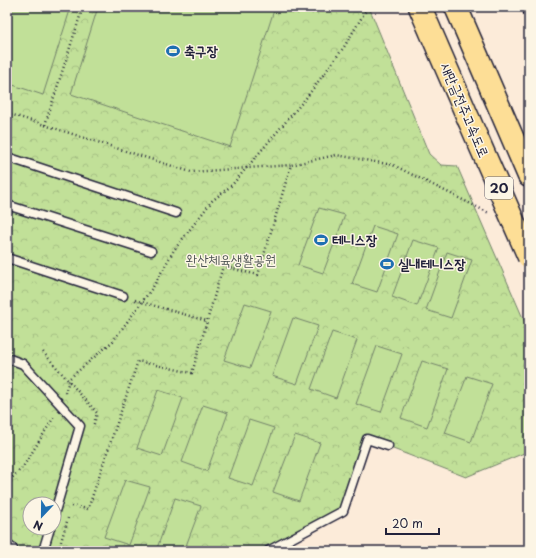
<svg xmlns="http://www.w3.org/2000/svg" width="536" height="558" viewBox="0 0 536 558" font-family="'Playpen Sans','Poor Story',sans-serif">
	<style>
		.park { fill: url(#park-crowns); stroke: #72816a; fill-rule: evenodd }
		.garden { fill: #c1e098; stroke: #72816a }
		.lines { fill: none; stroke-linecap: round; stroke-linejoin: round }
		.lane-casing { stroke: #22223b; stroke-width: 11 }
		.street-casing { stroke: #22223b; stroke-width: 20 }
		.highway-casing { stroke: #22223b; stroke-width: 25 }
		.path { stroke: #22223b; stroke-width: 2.5; stroke-dasharray: 1 3; stroke-linecap: butt }
		.lane { stroke: #fcf5e5; stroke-width: 8 }
		.street { stroke: #fcf5e5; stroke-width: 17 }
		.highway { stroke: #fdde96; stroke-width: 22 }
		.highway-bridge-casing { stroke: #22223b; stroke-width: 25; stroke-linecap: butt }
		.highway-bridge { stroke: #fdde96; stroke-width: 22 }
		.labels { text-anchor: middle; stroke-width: 3; stroke-linejoin: round; paint-order: stroke }
		.shield { fill: #fcf5e5; stroke: #63616e; stroke-width: 1 }
		.shield-label { font-size: 13px; font-weight: bold; fill: #22223b }
		.poi-label { font-size: 14px; font-weight: bold; fill: #22223b; stroke: #fcf5e5; text-anchor: start }
		.street-label { font-size: 14px; fill: #22223b; stroke: #fcf5e5 }
		.park-label { font-size: 14px; fill: #4a5252; stroke: #fcf5e5 }
	</style>
	<defs>
		<pattern id="park-crowns" width="20" height="18" patternUnits="userSpaceOnUse"><rect width="20" height="18" fill="#c1e098"/><path d="M2 6a3 3 0 1 1 6 0M12 15a3 3 0 1 1 6 0" fill="none" stroke="#a6c084"/></pattern>
	</defs>
	<rect width="100%" height="100%" fill="#fcebd9"/>
	<filter id="ink" filterUnits="userSpaceOnUse"><feTurbulence type="fractalNoise" baseFrequency=".025" numOctaves="2"/><feDisplacementMap in="SourceGraphic" scale="8" xChannelSelector="R" yChannelSelector="G"/><feConvolveMatrix kernelMatrix="1 2 1 2 8 2 1 2 1" color-interpolation-filters="sRGB"/></filter>
	<g filter="url(#ink)">
		<path class="park" d="M 7,7 L 369,7 L 429,154 L 441,165 L 457,166 L 529,332 L 529,451 L 466,477 L 367,439 L 343,511 L 268,551 L 7,551 ZM 30,504 L 54,504 L 54,528 L 30,528 Z"/>
		<g class="garden">
			<path d="M 7,7 L 71,7 L 43,95 L 7,83 Z"/>
			<path d="M 98,7 L 275,7 L 230,147 L 71,94 Z"/>
			<path d="M 319,208 L 345,215 L 323,273 L 298,265 Z"/>
			<path d="M 373,226 L 398,234 L 377,292 L 352,284 Z"/>
			<path d="M 413,240 L 439,248 L 417,306 L 392,297 Z"/>
			<path d="M 447,252 L 472,260 L 451,318 L 426,310 Z"/>
			<path d="M 245,303 L 271,311 L 250,368 L 224,360 Z"/>
			<path d="M 293,318 L 318,326 L 297,384 L 272,376 Z"/>
			<path d="M 332,332 L 357,340 L 336,398 L 311,389 Z"/>
			<path d="M 377,346 L 402,354 L 381,412 L 356,404 Z"/>
			<path d="M 422,361 L 448,369 L 427,427 L 401,418 Z"/>
			<path d="M 467,376 L 492,384 L 471,442 L 445,433 Z"/>
			<path d="M 158,390 L 183,398 L 162,456 L 137,448 Z"/>
			<path d="M 203,405 L 228,413 L 207,471 L 182,462 Z"/>
			<path d="M 249,420 L 274,428 L 253,486 L 228,478 Z"/>
			<path d="M 295,435 L 320,443 L 299,501 L 273,492 Z"/>
			<path d="M 125,480 L 150,487 L 129,545 L 104,537 Z"/>
			<path d="M 175,498 L 201,506 L 184,551 L 156,551 Z"/>
		</g>
		<g class="lines">
			<g class="lane-casing">
				<g id="lane">
					<path d="M 526,7 L 529,13"/>
					<path d="M 7,157 L 176,213"/>
					<path d="M 7,205 L 151,251"/>
					<path d="M 7,258 L 123,296"/>
					<path d="M 7,358 L 23,364 L 80,426 L 54,515"/>
					<path d="M 43,551 L 50,528"/>
					<path d="M 268,551 L 343,511 L 367,439 L 388,446"/>
				</g>
			</g>
			<g class="street-casing">
				<path id="street" d="M 7,551 L 9,551"/>
			</g>
			<g class="highway-casing">
				<g id="highway">
					<path d="M 420,7 L 469,120"/>
					<path d="M 456,7 L 529,176"/>
				</g>
			</g>
			<g class="path">
				<path d="M 7,113 L 191,172 L 291,165"/>
				<path d="M 45,125 L 83,7"/>
				<path d="M 135,300 L 207,321"/>
				<path d="M 43,352 L 97,413 L 93,427"/>
				<path d="M 65,393 L 70,378 L 113,341 L 153,287 L 174,250 L 212,201 L 232,185 L 306,98 L 344,47 L 368,7"/>
				<path d="M 7,483 L 23,467 L 54,417"/>
				<path d="M 71,506 L 88,509 L 138,361 L 192,373 L 223,266 L 258,275 L 291,165 L 336,155 L 393,165 L 489,213"/>
				<path d="M 68,518 L 60,545 L 70,551"/>
			</g>
			<use href="#lane" class="lane"/>
			<use href="#street" class="street"/>
			<use href="#highway" class="highway"/>
			<g class="highway-bridge-casing">
				<path id="highway-bridge" d="M 469,120 L 529,257"/>
			</g>
			<use href="#highway-bridge" class="highway-bridge"/>
		</g>
	</g>
	<defs>
		<g id="stadium-bare" transform="scale(1.08)"><path d="M0-5a6.5 5 0 1 0 0 10a6.5 5 0 1 0 0-10ZM-3.5-1.8h7v3.6h-7Z" fill="#1f6fb2" stroke="#fcf5e5" stroke-width="2.5" paint-order="stroke"/></g>
	</defs>
	<g fill-rule="evenodd">
		<use href="#stadium-bare" x="173" y="51"/>
		<use href="#stadium-bare" x="321" y="240"/>
		<use href="#stadium-bare" x="387" y="264"/>
	</g>
	<g class="labels">
		<rect class="shield" x="485" y="177" width="28" height="22" rx="3"/>
		<g class="shield-label">
			<text x="499" y="193">20</text>
		</g>
		<g class="poi-label">
			<text x="184" y="56">축구장</text>
			<text x="332" y="245">테니스장</text>
			<text x="398" y="269">실내테니스장</text>
		</g>
		<g class="street-label">
			<text transform="translate(465 110) rotate(67)" y="5">새만금전주고속도로</text>
		</g>
		<g class="park-label">
			<text x="231" y="265">완산체육생활공원</text>
		</g>
	</g>
	<rect width="536" height="558" fill="none" stroke="#fcf5e5" stroke-width="24"/>
	<rect x="12" y="12" width="512" height="534" fill="none" stroke="#22223b" stroke-width="1.5" filter="url(#ink)"/>
	<g transform="translate(42 516) rotate(202)"><circle r="19" fill="#fcf5e5" stroke="#a5a1a1"/>
	<path d="M0-3L7 15L0 10L-7 15Z" fill="#1f6fb2"/>
	<text y="-6" font-size="11" font-weight="bold" text-anchor="middle" fill="#22223b">N</text>
	</g>
	<path d="M386 528v6h53v-6" fill="none" stroke="#22223b" stroke-width="2"/>
	<text x="392" y="528" font-size="12" fill="#22223b" stroke="#fcf5e5" stroke-width="3" paint-order="stroke">20 m</text>
</svg>
